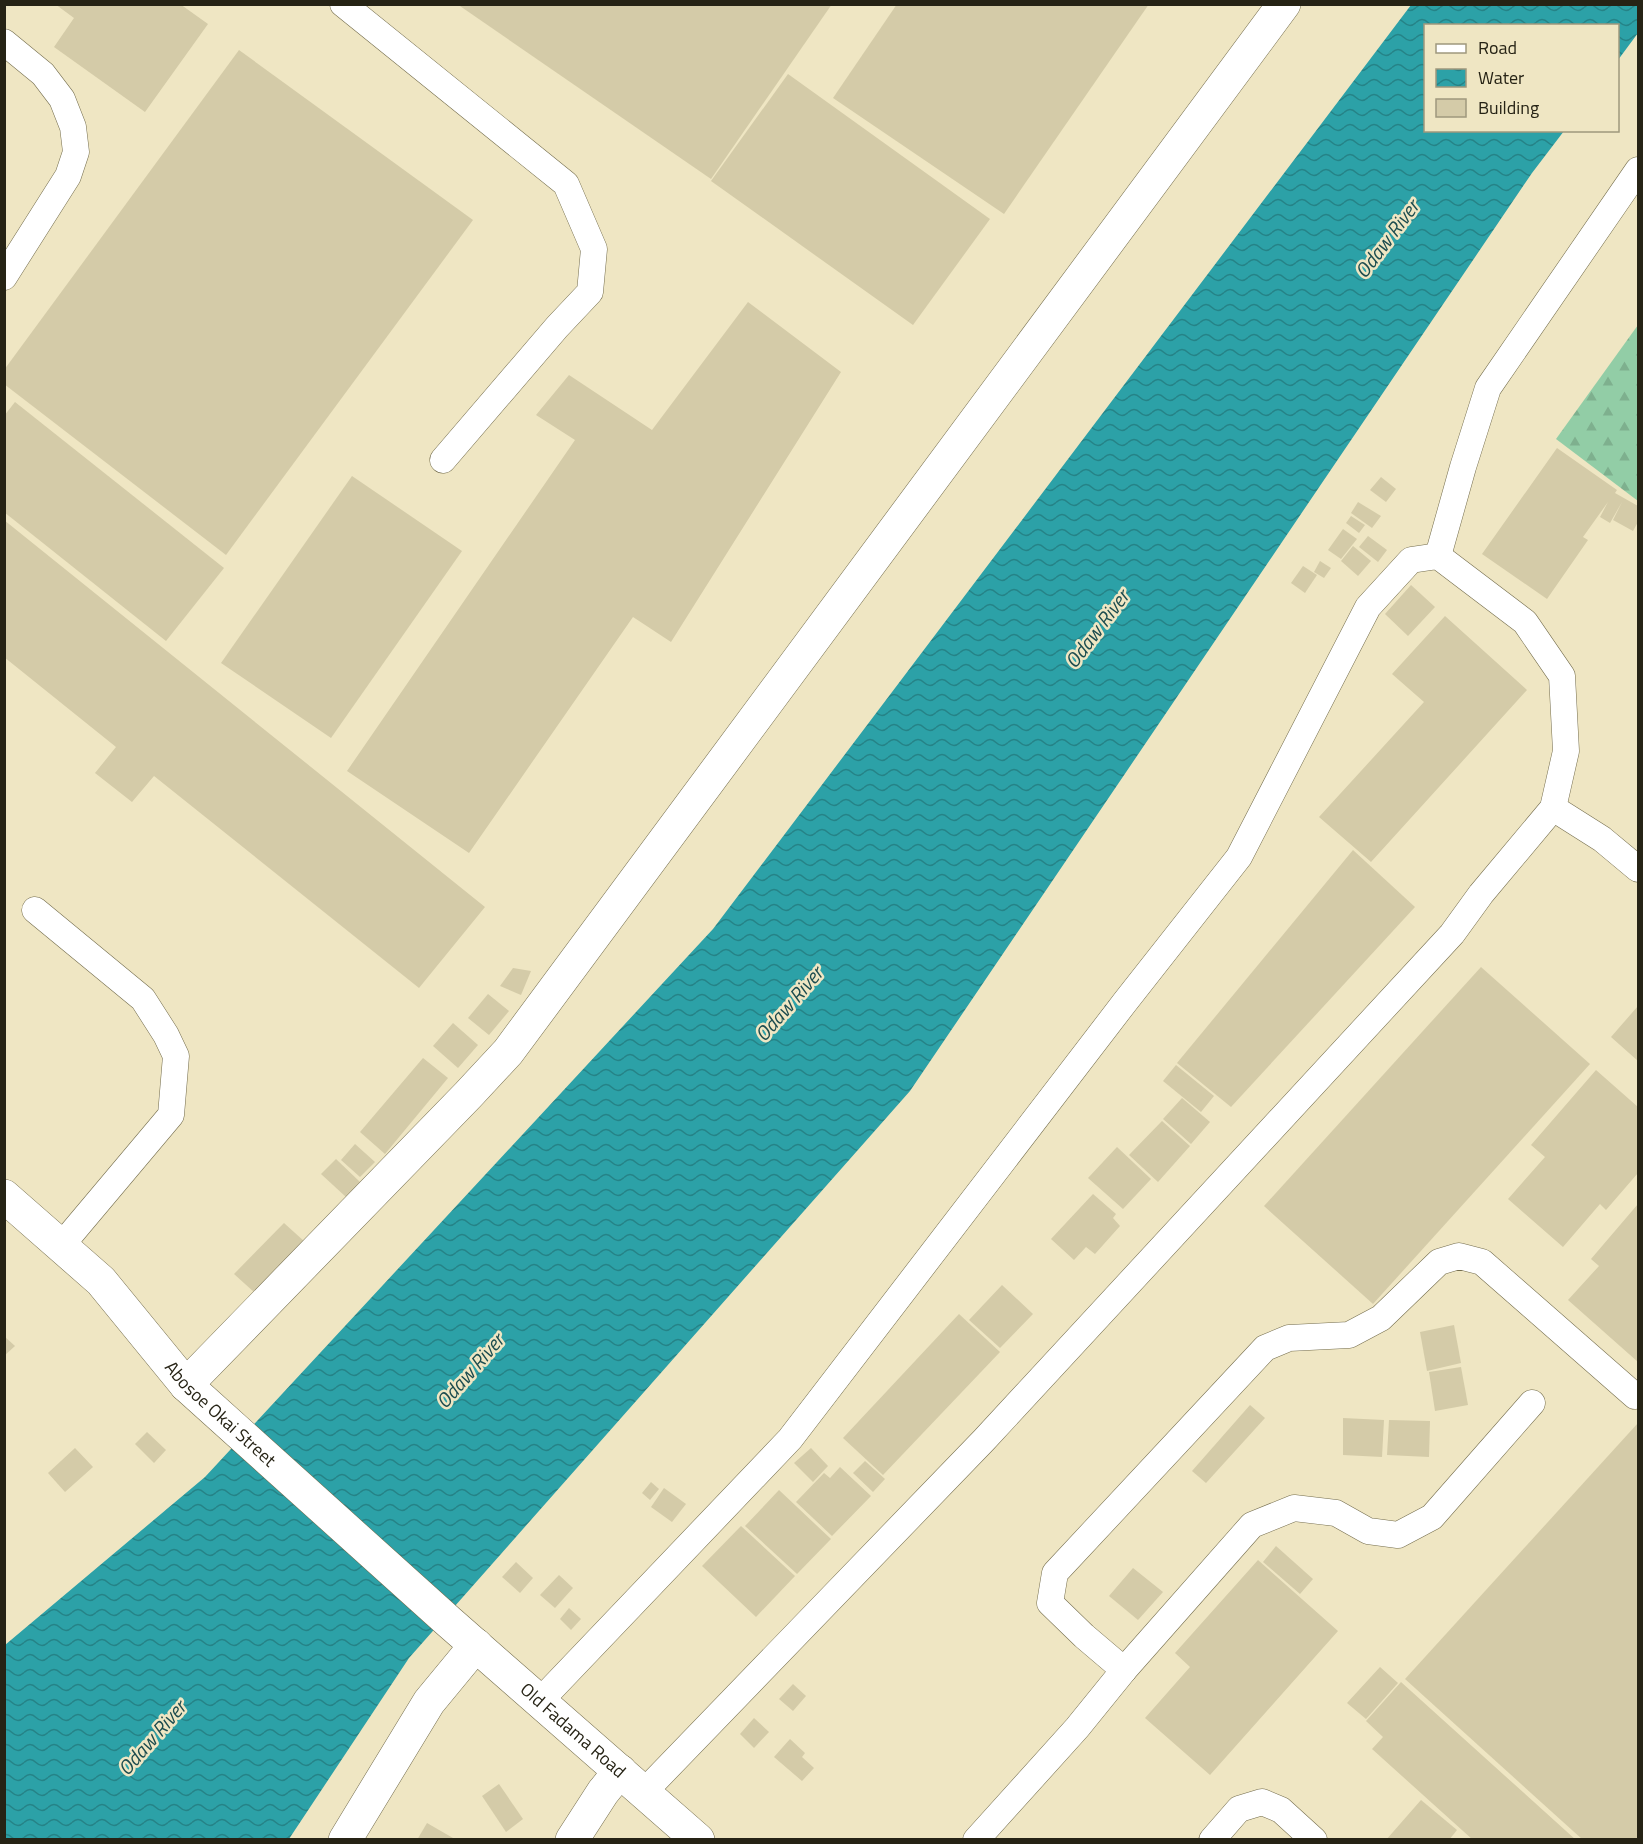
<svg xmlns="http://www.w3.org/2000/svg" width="1643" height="1844" viewBox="0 0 1643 1844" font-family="'Titillium Web',sans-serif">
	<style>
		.forest { fill: url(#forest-firs) }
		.water { fill: url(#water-waves) }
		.building { fill: #d4cba8 }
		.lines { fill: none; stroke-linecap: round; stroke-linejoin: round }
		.lane-casing { stroke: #746d4d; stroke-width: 27 }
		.street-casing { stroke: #746d4d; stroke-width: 34 }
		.secondary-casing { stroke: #746d4d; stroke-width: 34 }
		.lane { stroke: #fff; stroke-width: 26 }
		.street { stroke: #fff; stroke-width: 33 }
		.secondary { stroke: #fff; stroke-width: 33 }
		.labels { text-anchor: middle; stroke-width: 5; stroke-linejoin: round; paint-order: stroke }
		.street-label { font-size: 18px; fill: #262315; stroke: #efe6c3 }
		.water-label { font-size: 20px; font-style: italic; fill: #1c4c4f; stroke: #efe6c3 }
	</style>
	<defs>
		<pattern id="forest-firs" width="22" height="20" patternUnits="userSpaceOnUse" patternTransform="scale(1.5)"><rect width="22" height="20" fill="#92cda6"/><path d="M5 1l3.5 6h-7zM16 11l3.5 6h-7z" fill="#7eb08e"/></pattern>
		<pattern id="water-waves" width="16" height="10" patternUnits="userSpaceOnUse" patternTransform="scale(1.5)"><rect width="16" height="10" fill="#2ca1a7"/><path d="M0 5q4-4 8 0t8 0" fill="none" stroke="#258387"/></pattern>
	</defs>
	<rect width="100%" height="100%" fill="#efe6c3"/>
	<path class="forest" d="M 1638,325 L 1638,501 L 1556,439 Z"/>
	<path class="water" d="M 1411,5 L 1638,5 L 1638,33 L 1618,60 L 1618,26 L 1426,26 L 1426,130 L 1564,131 L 1532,173 L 910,1091 L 409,1658 L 289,1839 L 5,1840 L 5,1645 L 205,1477 L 713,929 Z"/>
	<g class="building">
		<path d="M 55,4 L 180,4 L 208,24 L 145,112 L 54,47 L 74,18 Z"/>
		<path d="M 457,4 L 832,4 L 711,179 Z"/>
		<path d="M 897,4 L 1149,4 L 1004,214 L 833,98 Z"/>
		<path d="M 239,50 L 473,220 L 226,555 L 4,384 L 4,370 Z"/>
		<path d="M 788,74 L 990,219 L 913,325 L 711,181 Z"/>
		<path d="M 748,302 L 841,372 L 671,642 L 633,617 L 469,853 L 347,771 L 575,440 L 536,415 L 569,375 L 652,430 Z"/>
		<path d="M 15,402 L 224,568 L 166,641 L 4,512 L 4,416 Z"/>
		<path d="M 1557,448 L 1617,490 L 1615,493 L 1638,506 L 1638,522 L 1633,531 L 1613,520 L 1622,502 L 1610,523 L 1600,517 L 1608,502 L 1583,537 L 1588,540 L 1547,599 L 1482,554 Z"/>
		<path d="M 352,476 L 462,551 L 331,738 L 221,663 Z"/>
		<path d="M 1381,477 L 1396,489 L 1386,502 L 1370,490 Z"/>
		<path d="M 1358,502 L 1381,516 L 1372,528 L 1351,513 Z"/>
		<path d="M 1351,516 L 1365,525 L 1359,533 L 1346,523 Z"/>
		<path d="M 4,520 L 485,907 L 419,988 L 154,776 L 132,802 L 95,773 L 116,747 L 4,657 Z"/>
		<path d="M 1343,529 L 1357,539 L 1341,559 L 1328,550 Z"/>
		<path d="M 1368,536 L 1387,550 L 1378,562 L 1359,547 Z"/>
		<path d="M 1353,546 L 1371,561 L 1358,576 L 1341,561 Z"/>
		<path d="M 1320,561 L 1331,568 L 1324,578 L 1314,572 Z"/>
		<path d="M 1303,566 L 1317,575 L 1305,593 L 1291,583 Z"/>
		<path d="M 1411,585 L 1435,607 L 1408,636 L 1385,614 Z"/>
		<path d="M 1445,616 L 1527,690 L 1371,862 L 1319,817 L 1424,702 L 1392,674 Z"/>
		<path d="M 1353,850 L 1415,907 L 1231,1107 L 1177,1063 Z"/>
		<path d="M 1481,967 L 1590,1064 L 1373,1304 L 1264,1206 Z"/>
		<path d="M 513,968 L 531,971 L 521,995 L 500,986 Z"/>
		<path d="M 488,994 L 509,1011 L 489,1035 L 468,1018 Z"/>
		<path d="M 1638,1006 L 1638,1061 L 1611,1037 Z"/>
		<path d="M 453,1023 L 478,1045 L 458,1068 L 433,1046 Z"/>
		<path d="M 423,1058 L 448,1078 L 385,1154 L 360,1132 Z"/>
		<path d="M 1176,1065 L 1214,1096 L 1201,1112 L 1163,1081 Z"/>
		<path d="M 1596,1070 L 1638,1107 L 1638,1173 L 1606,1210 L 1600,1204 L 1563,1247 L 1508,1199 L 1545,1157 L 1531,1145 Z"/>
		<path d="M 1182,1098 L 1210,1122 L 1191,1144 L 1163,1119 Z"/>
		<path d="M 1162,1121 L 1190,1146 L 1158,1182 L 1129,1155 Z"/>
		<path d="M 355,1144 L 375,1162 L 360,1177 L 341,1160 Z"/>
		<path d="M 1117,1147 L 1151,1179 L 1123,1209 L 1088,1178 Z"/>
		<path d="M 336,1159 L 360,1182 L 346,1197 L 321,1174 Z"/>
		<path d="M 1093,1194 L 1116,1214 L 1113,1218 L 1120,1226 L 1095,1254 L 1086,1247 L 1074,1260 L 1051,1239 Z"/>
		<path d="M 1638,1204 L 1638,1362 L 1568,1300 L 1599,1266 L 1591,1259 Z"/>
		<path d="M 284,1223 L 305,1242 L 255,1293 L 234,1274 Z"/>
		<path d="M 1002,1285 L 1033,1314 L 1000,1348 L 969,1320 Z"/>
		<path d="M 959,1314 L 1000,1352 L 883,1475 L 843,1438 Z"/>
		<path d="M 1454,1325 L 1461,1363 L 1427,1371 L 1420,1332 Z"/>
		<path d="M 4,1336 L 15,1346 L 4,1356 Z"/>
		<path d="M 1461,1367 L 1468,1405 L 1435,1411 L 1429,1372 Z"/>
		<path d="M 1250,1405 L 1265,1418 L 1206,1483 L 1192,1471 Z"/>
		<path d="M 1343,1418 L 1384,1420 L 1382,1457 L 1343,1455 Z"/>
		<path d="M 1389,1420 L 1430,1421 L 1429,1457 L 1387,1455 Z"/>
		<path d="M 1638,1423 L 1638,1840 L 1583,1840 L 1405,1679 Z"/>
		<path d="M 147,1432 L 166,1450 L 154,1463 L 135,1444 Z"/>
		<path d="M 75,1448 L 93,1467 L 65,1492 L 48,1473 Z"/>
		<path d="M 811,1448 L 828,1466 L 813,1482 L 794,1463 Z"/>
		<path d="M 865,1461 L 885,1479 L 873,1492 L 853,1473 Z"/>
		<path d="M 840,1467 L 871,1496 L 832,1536 L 796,1502 L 824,1473 L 830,1478 Z"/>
		<path d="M 651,1482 L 659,1489 L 650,1500 L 642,1493 Z"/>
		<path d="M 664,1488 L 686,1504 L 672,1522 L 651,1507 Z"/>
		<path d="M 779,1490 L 831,1539 L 797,1574 L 745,1526 Z"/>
		<path d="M 741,1526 L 795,1576 L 756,1617 L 702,1566 Z"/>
		<path d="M 1276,1546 L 1313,1579 L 1300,1594 L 1263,1562 Z"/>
		<path d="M 1258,1560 L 1338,1631 L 1210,1775 L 1145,1718 L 1190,1667 L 1175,1653 Z"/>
		<path d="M 516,1562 L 533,1578 L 520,1593 L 502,1577 Z"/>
		<path d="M 1133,1568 L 1163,1592 L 1138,1620 L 1109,1596 Z"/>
		<path d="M 559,1575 L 573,1588 L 555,1608 L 540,1595 Z"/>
		<path d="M 569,1608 L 581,1619 L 571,1630 L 560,1619 Z"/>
		<path d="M 1380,1667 L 1398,1683 L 1366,1719 L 1347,1703 Z"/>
		<path d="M 1401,1682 L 1576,1840 L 1473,1840 L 1372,1749 L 1383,1737 L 1366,1721 Z"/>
		<path d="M 793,1684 L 806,1696 L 793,1711 L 779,1699 Z"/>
		<path d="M 754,1718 L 769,1732 L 754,1748 L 740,1734 Z"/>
		<path d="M 790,1739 L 805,1753 L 802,1757 L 814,1768 L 802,1781 L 774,1757 Z"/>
		<path d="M 499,1784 L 523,1819 L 506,1832 L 482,1796 Z"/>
		<path d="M 1421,1800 L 1457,1830 L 1449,1840 L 1386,1840 Z"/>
		<path d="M 427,1823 L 453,1838 L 452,1840 L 417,1840 Z"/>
	</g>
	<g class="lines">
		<g class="lane-casing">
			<g id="lane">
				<path d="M 343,4 L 566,184 L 594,249 L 590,292 L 557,327 L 443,460"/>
				<path d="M 4,42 L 43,74 L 62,99 L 73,127 L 76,152 L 68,176 L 4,277"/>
				<path d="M 1438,556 L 1463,467 L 1488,388 L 1638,170"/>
				<path d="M 1553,808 L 1602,839 L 1638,869"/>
				<path d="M 35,910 L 143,999 L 166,1035 L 176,1056 L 171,1115 L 60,1247"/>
				<path d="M 1124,1670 L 1084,1636 L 1050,1603 L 1055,1573 L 1265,1348 L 1289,1338 L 1349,1335 L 1381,1318 L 1439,1262 L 1459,1256 L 1482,1262 L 1635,1396"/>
				<path d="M 540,1701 L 790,1439 L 1125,1002 L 1239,857 L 1368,607 L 1411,560 L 1438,556 L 1525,622 L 1562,676 L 1566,751 L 1553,808 L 1481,894 L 1452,934 L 984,1440 L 644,1792"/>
				<path d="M 976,1840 L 1077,1728 L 1124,1670 L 1252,1525 L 1294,1508 L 1336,1513 L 1368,1531 L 1398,1535 L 1432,1517 L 1532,1403"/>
				<path d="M 1212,1840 L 1239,1809 L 1262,1802 L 1281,1810 L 1314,1840"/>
			</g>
		</g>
		<g class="street-casing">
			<g id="street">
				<path d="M 186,1385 L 468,1095 L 508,1052 L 1284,4"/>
				<path d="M 345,1840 L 429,1702 L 476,1645"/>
				<path d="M 572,1840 L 603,1792 L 620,1771"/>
			</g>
		</g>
		<g class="secondary-casing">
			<g id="secondary">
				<path id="s1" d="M 4,1196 L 101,1281 L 186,1385 L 448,1621 L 698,1840"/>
			</g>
		</g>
		<use href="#lane" class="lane"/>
		<use href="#street" class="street"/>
		<use href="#secondary" class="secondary"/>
	</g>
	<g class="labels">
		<g class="street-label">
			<text dy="6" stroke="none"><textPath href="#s1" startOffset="308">Abosoe Okai Street</textPath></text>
			<text dy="6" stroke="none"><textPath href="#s1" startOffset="782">Old Fadama Road</textPath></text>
		</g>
		<g class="water-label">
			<text transform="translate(1387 239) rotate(-53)" y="7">Odaw River</text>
			<text transform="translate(1097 629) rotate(-53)" y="7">Odaw River</text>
			<text transform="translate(789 1004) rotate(-49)" y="7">Odaw River</text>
			<text transform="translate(470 1371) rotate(-49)" y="7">Odaw River</text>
			<text transform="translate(152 1738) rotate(-49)" y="7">Odaw River</text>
		</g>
	</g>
	<rect width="1643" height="1844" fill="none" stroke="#262315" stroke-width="12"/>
	<rect x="1424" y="24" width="195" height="108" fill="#efe6c3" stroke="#9f987d" stroke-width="1.5"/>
	<rect x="1436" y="44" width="30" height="9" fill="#ffffff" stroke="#9f987d" stroke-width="1.5"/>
	<text x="1478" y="54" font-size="18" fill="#262315">Road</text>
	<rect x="1436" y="69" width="30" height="18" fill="url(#water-waves)" stroke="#9f987d" stroke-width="1.5"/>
	<text x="1478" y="84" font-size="18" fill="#262315">Water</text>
	<rect x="1436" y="99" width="30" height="18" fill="#d4cba8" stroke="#9f987d" stroke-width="1.5"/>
	<text x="1478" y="114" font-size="18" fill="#262315">Building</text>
</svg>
